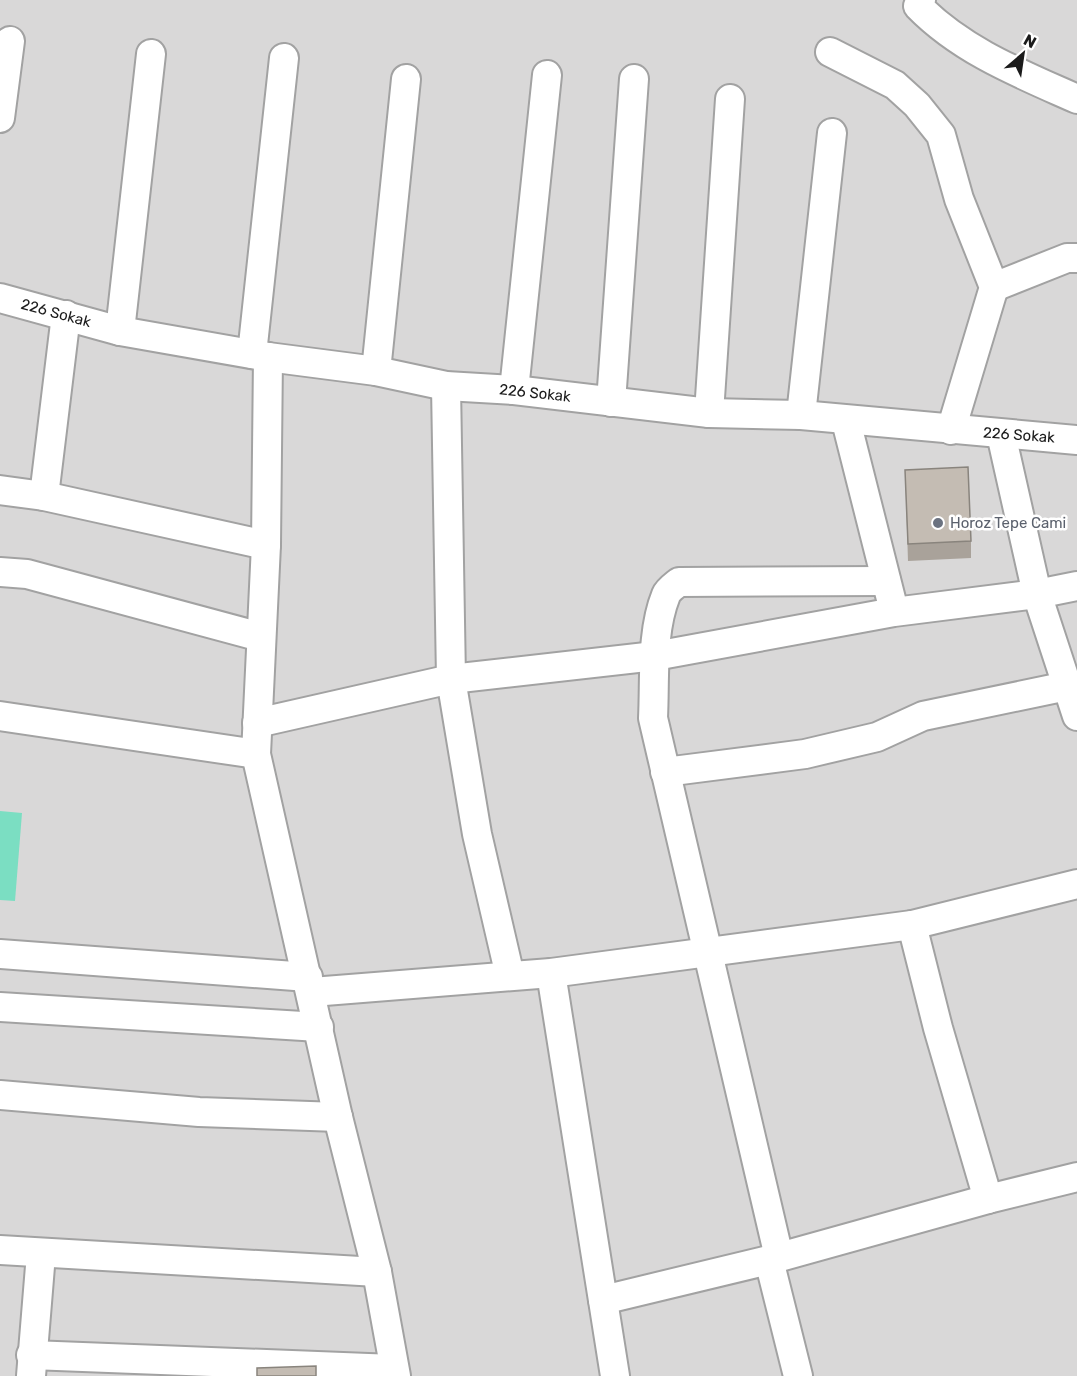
<svg xmlns="http://www.w3.org/2000/svg" width="1077" height="1376" viewBox="0 0 1077 1376" font-family="Rubik,sans-serif">
	<style>
		.residential { fill: #d9d8d8 }
		.pitch { fill: #7bdec2 }
		.lines { fill: none; stroke-linecap: round; stroke-linejoin: round }
		.minor-casing { stroke: #a2a2a2; stroke-width: 32 }
		.minor { stroke: #fff; stroke-width: 28 }
		.wall { fill: #a9a29a }
		.building { fill: #c4bcb3; stroke: #89847d; stroke-width: 1.5 }
		.worship-dot { fill: #6b7280; stroke: #fff; stroke-width: 2 }
		.labels { text-anchor: middle; stroke-width: 5; stroke-linejoin: round; paint-order: stroke }
		.street-label { font-size: 15px; fill: #1b1b1b; stroke: #fff }
		.worship-label { font-size: 15px; fill: #5b616d; stroke: #fff; text-anchor: start }
	</style>
	<rect width="100%" height="100%" fill="#edeae0"/>
	<rect class="residential" x="0" y="0" width="1077" height="1376"/>
	<path class="pitch" d="M 0,811 L 22,813 L 15,901 L 0,900 Z"/>
	<g class="lines">
		<g class="minor-casing">
			<g id="minor">
				<path d="M 921,0 L 918,6 C 962,51 1021,74 1077,99"/>
				<path d="M 830,52 L 895,85 L 917,105 L 941,135 L 959,199 L 994,287 L 951,430"/>
				<path d="M 0,118 L 10,41"/>
				<path d="M 994,287 L 1067,258 L 1077,258"/>
				<path d="M 0,298 L 120,331 L 268,357 L 376,371 L 446,386 L 514,390 L 709,413 L 801,415 L 1077,440"/>
				<path d="M 120,331 L 151,54"/>
				<path d="M 252,354 L 284,58"/>
				<path d="M 268,357 L 266,545 L 256,754 L 338,1117 L 377,1272 L 396,1376"/>
				<path d="M 376,371 L 406,79"/>
				<path d="M 446,386 L 451,679 L 477,834 L 510,976"/>
				<path d="M 514,390 L 547,75"/>
				<path d="M 611,402 L 634,79"/>
				<path d="M 709,413 L 730,99"/>
				<path d="M 801,415 L 832,133"/>
				<path d="M 846,421 L 891,599"/>
				<path d="M 1001,434 L 1037,594 L 1077,716"/>
				<path d="M 0,490 L 44,496 L 266,545"/>
				<path d="M 44,496 L 66,315"/>
				<path d="M 0,572 L 27,574 L 261,637"/>
				<path d="M 0,716 L 256,754"/>
				<path d="M 257,723 L 451,679 L 655,656 L 894,612 L 1037,594 L 1077,586"/>
				<path d="M 665,772 L 805,754 L 877,737 L 923,716 L 1067,686"/>
				<path d="M 912,925 L 938,1028 L 988,1199"/>
				<path d="M 0,954 L 308,977"/>
				<path d="M 551,973 L 615,1376"/>
				<path d="M 312,992 L 551,973 L 912,925 L 1077,884"/>
				<path d="M 0,1007 L 319,1027"/>
				<path d="M 0,1095 L 199,1112 L 338,1117"/>
				<path d="M 0,1250 L 377,1272"/>
				<path d="M 779,1257 L 653,718 C 655,679 651,632 666,595 C 668,590 674,586 679,582 L 886,581"/>
				<path d="M 769,1260 L 798,1376"/>
				<path d="M 603,1300 L 769,1260 L 988,1199 L 1077,1177"/>
				<path d="M 31,1355 L 394,1369"/>
				<path d="M 31,1376 L 41,1254"/>
			</g>
		</g>
		<use href="#minor" class="minor"/>
	</g>
	<path class="wall" d="M 905,470 L 971,541 L 971,558 L 908,561 Z"/>
	<g class="building">
		<path d="M 968,467 L 971,541 L 908,544 L 905,470 Z"/>
		<path d="M 316,1366 L 316,1376 L 257,1376 L 257,1368 Z"/>
	</g>
	<circle class="worship-dot" cx="938" cy="523" r="6"/>
	<g class="labels">
		<g class="street-label">
			<text transform="translate(56 313) rotate(15)" y="5">226 Sokak</text>
			<text transform="translate(535 393) rotate(6)" y="5">226 Sokak</text>
			<text transform="translate(1019 435) rotate(4)" y="5">226 Sokak</text>
		</g>
		<g class="worship-label">
			<text x="950" y="528">Horoz Tepe Cami</text>
		</g>
	</g>
	<g transform="translate(1023 54) rotate(29)" stroke="#ffffff" stroke-width="4.5" paint-order="stroke">
	<path d="M0-4.5L10 22L0 15L-10 22Z" fill="#1b1b1b"/>
	<text y="-9" font-size="16" font-weight="bold" text-anchor="middle" fill="#1b1b1b">N</text>
	</g>
</svg>
